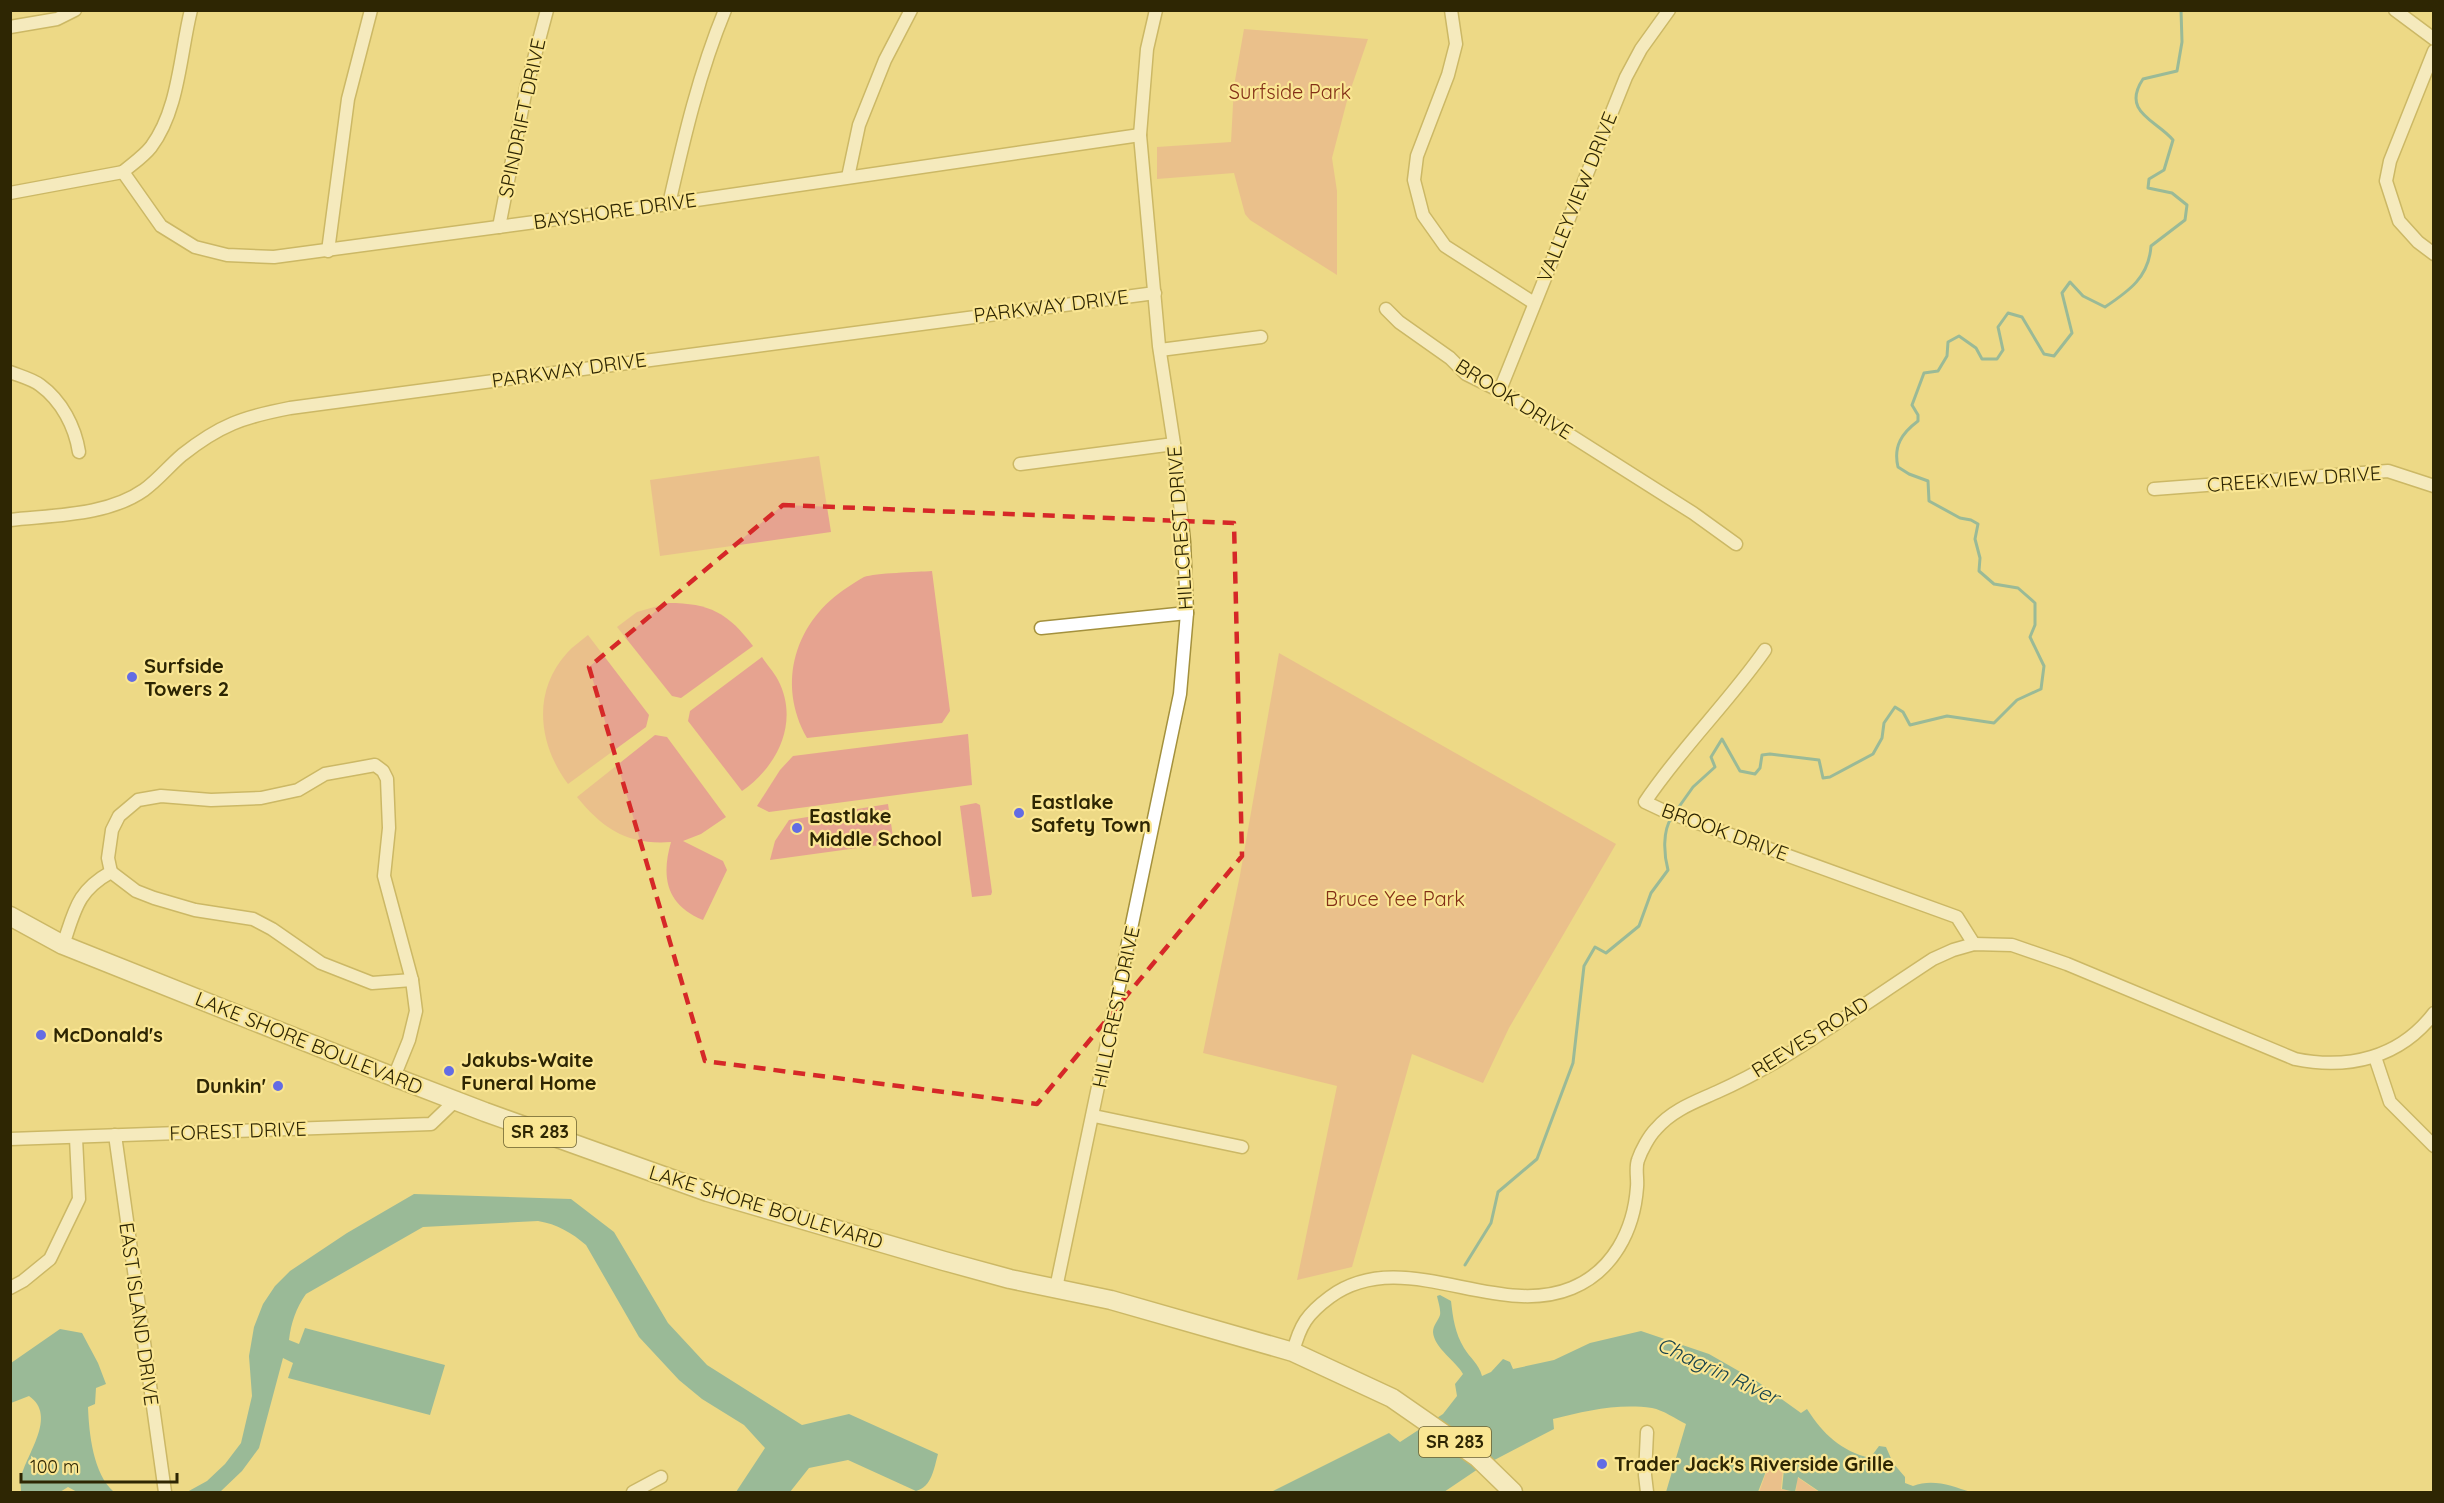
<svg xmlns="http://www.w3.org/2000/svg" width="2444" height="1503" viewBox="0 0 2444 1503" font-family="Quicksand,sans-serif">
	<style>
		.green { fill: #e6a390 }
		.water { fill: #3795ab }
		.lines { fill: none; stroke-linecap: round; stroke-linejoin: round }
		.stream { stroke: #3795ab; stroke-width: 3 }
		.minor-casing { stroke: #a4913d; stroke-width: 15 }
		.primary-casing { stroke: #a4913d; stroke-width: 21 }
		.minor { stroke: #fff; stroke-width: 12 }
		.primary { stroke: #fff; stroke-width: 18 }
		.marked { fill: none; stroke: #d62828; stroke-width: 4.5; stroke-dasharray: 12 8; stroke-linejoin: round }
		.poi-dot { fill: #636ce4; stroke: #fae693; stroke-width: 2 }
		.labels { text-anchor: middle; stroke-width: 4.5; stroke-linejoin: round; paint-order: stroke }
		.shield { fill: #fae693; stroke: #6b602e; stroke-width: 1.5 }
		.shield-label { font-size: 18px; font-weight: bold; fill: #2e2603 }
		.park-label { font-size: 20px; fill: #832f17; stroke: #fae693 }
		.street-label { font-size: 20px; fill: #2e2603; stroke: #fae693 }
		.poi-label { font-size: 20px; font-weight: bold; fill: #2e2603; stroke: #fae693; text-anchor: start }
		.water-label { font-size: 21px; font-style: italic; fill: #1a444e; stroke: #fae693 }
	</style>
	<rect width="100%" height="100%" fill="#edd986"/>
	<g class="green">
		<path d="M 1244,29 L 1368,39 L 1348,97 L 1332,158 L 1337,191 L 1337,275 L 1250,220 L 1245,214 L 1234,173 L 1157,179 L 1157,147 L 1231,142 L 1234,86 Z"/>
		<path d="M 819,456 L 831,532 L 660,556 L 650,480 Z"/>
		<path d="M 932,571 L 950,711 L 942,723 L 807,738 C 776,683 795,621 848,587 C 853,584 858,580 864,577 C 875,573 917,572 932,571 Z"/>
		<path d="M 668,603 C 710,603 728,613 753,646 L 681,698 L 672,696 L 617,627 L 637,612 Z"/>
		<path d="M 588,635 L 649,715 L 646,727 L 568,784 C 538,744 532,692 567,653 C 573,646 581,641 588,635 Z"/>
		<path d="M 1279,653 L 1616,844 L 1509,1028 L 1483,1083 L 1412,1054 L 1352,1267 L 1297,1280 L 1337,1086 L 1203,1053 L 1240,875 Z"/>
		<path d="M 762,657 C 767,665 774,672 778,680 C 800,722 777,767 742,791 L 688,721 L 690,711 Z"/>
		<path d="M 968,734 L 972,785 L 769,812 L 757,806 L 780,770 L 793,756 Z"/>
		<path d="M 655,735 L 667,737 L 726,817 L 701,834 L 683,841 L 723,861 L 727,870 L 703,920 C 666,905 661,877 671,842 C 628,845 604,830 577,797 Z"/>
		<path d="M 976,803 L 980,805 L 992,892 L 991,895 L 972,897 L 960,806 Z"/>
		<path d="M 888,804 L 894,843 L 770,860 L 775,841 L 789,820 Z"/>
		<path d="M 1783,1469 L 1781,1489 L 1796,1492 L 1797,1477 L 1819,1492 L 1759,1492 L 1767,1470 Z"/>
	</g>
	<g class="water">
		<path d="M 414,1194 L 571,1199 L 614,1232 L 668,1323 L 707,1365 L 802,1425 L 849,1414 L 938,1454 C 934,1468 932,1487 916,1491 L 848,1460 L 809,1468 L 790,1492 L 736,1492 L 765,1448 L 744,1425 L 702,1399 L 679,1380 L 639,1337 L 586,1245 C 572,1233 557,1224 538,1221 L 423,1227 L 306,1294 C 296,1308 291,1323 289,1340 L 299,1344 L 305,1328 L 445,1365 L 430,1415 L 288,1378 L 293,1363 L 283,1358 L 259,1448 L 242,1471 L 220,1492 L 187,1492 L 207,1481 L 225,1464 L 241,1443 L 252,1396 L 249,1356 L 254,1327 L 263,1304 L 275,1286 L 290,1271 L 347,1233 Z"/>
		<path d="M 1440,1295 L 1451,1301 C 1453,1318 1455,1333 1464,1348 C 1470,1358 1479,1364 1482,1376 L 1491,1372 L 1503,1359 L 1510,1362 L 1513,1369 L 1554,1360 L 1590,1343 L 1641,1331 L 1709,1354 L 1758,1382 L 1801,1413 L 1807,1409 C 1823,1434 1841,1451 1870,1458 L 1879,1446 L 1886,1447 L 1893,1463 L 1905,1477 L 1905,1483 L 1913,1486 C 1933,1478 1952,1486 1971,1492 L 1820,1492 L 1798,1477 L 1795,1492 L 1782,1489 L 1784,1469 L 1770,1461 L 1758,1492 L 1666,1492 L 1686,1424 C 1676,1419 1663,1410 1652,1408 C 1618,1403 1585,1411 1553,1419 L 1554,1429 L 1481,1467 L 1444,1492 L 1271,1492 L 1389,1433 L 1400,1442 L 1443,1414 L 1457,1396 L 1455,1384 L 1463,1374 C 1456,1361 1434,1348 1433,1332 C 1433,1325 1438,1321 1440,1315 C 1441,1310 1438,1301 1437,1296 Z"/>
		<path d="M 60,1329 L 82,1333 L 98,1363 L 106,1384 L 96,1388 L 95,1404 L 88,1407 C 89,1433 93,1474 114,1492 L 77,1492 L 68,1487 L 60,1492 L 21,1492 C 21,1488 20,1483 21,1478 C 26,1454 58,1416 29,1396 L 11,1403 L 11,1363 Z"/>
	</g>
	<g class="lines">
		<g class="stream">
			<path d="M 1676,811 L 1693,787 L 1715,767 L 1711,757 L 1722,739 L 1740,771 L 1755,774 L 1760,768 L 1762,755 L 1770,754 L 1819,760 L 1823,778 L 1830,777 L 1873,754 L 1882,738 L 1884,723 L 1895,707 L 1903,712 L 1910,725 L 1947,716 L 1994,723 L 2017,700 L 2041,689 L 2044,666 L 2030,637 L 2035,625 L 2035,603 L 2018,588 L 1994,584 L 1979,571 L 1980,558 L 1975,539 L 1978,524 L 1971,520 L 1960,518 L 1929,501 L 1928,481 L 1909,474 L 1898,467 C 1893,446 1902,433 1918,421 L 1918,415 L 1912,405 L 1924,373 L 1938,371 L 1947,356 L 1948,342 L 1959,336 L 1976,348 L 1982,359 L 1997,359 L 2003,350 L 1998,327 L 2008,313 L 2022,317 L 2044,354 L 2054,356 L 2072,333 L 2062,293 L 2070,282 L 2083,296 L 2105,307 C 2129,291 2149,277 2151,246 L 2185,220 L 2187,205 L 2172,193 L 2148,188 L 2149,179 L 2164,170 L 2173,140 C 2156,120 2121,112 2143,79 L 2177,71 L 2182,42 L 2181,10"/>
			<path d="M 1465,1265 L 1491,1223 L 1498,1192 L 1537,1159 L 1573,1063 L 1584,966 L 1595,947 L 1606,953 L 1639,926 L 1651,893 L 1668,870 C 1664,855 1662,831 1672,817"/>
		</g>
		<g class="minor-casing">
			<g id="minor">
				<path d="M 1451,10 L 1456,44 L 1448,75 L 1417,156 L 1414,180 L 1423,215 L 1445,246 L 1534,303"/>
				<path d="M 2395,10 L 2434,39"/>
				<path d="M 10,27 L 57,19 L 75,10"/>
				<path d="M 2434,51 L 2390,161 L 2386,181 L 2399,221 L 2418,242 L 2434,254"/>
				<path d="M 123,172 L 161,226 L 195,247 L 227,255 L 274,257 L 669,204 L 1140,135"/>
				<path d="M 123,172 C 132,164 143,157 151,147 C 179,110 180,54 191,10"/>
				<path d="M 848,177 L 859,125 L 885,60 L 911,10"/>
				<path d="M 10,193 L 123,172"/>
				<path d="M 669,204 C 684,138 699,73 725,10"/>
				<path d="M 499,227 L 526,89 L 547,10"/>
				<path d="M 328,251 L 348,99 L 371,10"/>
				<path d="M 1386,309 L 1399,322 L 1450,358 L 1466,374 L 1502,392 L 1693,513 L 1736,544"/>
				<path d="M 1160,350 L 1261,337"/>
				<path d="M 10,372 C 20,376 32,379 40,385 C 62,401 75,427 79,452"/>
				<path d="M 1500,390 L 1626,77 L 1641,49 L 1669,10"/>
				<path d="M 1020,464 L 1174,444"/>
				<path d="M 2154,489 L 2388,471 L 2434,486"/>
				<path d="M 10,520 C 54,515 107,516 144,490 C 158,480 169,466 182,455 C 220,425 243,417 290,408 L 1155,293"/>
				<path d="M 1041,628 L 1187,613"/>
				<path d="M 1765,650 C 1728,703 1681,748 1645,802 L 1662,810 L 1957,917 L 1974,944"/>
				<path d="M 111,872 L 136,891 L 154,898 L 195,910 L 253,919 L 272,929 L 321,963 L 372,983 L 412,980"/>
				<path d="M 63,945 C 75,910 77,891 111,872 L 108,858 L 112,830 L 119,816 L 138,800 L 161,796 L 211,800 L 261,798 L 298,790 L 325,774 L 375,765 L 383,771 L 387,779 L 389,828 L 384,876 L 412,980 L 416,1011 L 409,1040 L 394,1077"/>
				<path d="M 2375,1057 L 2390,1102 L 2434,1146"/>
				<path d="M 1094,1116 L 1242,1147"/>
				<path d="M 115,1135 L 165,1492"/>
				<path d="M 10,1139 L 431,1124 L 455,1101"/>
				<path d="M 10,1288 L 23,1281 L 50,1259 L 79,1199 L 76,1138"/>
				<path d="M 1056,1288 L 1180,694 L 1187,613 L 1184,542 L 1174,444 L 1159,346 L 1140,135 L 1147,49 L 1156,10"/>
				<path d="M 1293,1352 C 1300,1325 1307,1314 1330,1297 C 1403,1244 1495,1320 1572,1288 C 1613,1271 1634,1230 1637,1187 C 1638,1179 1635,1168 1638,1160 C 1641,1151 1649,1136 1656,1129 C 1672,1110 1695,1102 1717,1092 C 1737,1083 1758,1072 1777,1061 C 1830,1029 1881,993 1933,959 L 1953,950 L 1974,944 L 2012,945 L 2067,964 L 2295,1059 C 2348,1070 2400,1058 2434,1013"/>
				<path d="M 1647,1432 L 1645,1475 L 1647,1492"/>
				<path d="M 633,1492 L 661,1477"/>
			</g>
		</g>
		<g class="primary-casing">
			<path id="primary" d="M 10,916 L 63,945 L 394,1077 L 485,1112 L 708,1192 L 944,1261 L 1010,1279 L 1111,1300 L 1293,1352 L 1392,1398 L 1477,1457 L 1513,1492"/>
		</g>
		<use href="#minor" class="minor"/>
		<use href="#primary" class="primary"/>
	</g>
	<path d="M0 0H2444V1503H0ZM 783,505 L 1234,523 L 1242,856 L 1037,1104 L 705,1061 L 589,667 Z" fill="#edd986" fill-opacity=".55" fill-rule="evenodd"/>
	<path class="marked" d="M 783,505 L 1234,523 L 1242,856 L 1037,1104 L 705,1061 L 589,667 Z"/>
	<g class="poi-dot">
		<circle cx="132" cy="677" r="6"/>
		<circle cx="1019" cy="813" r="6"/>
		<circle cx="797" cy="828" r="6"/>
		<circle cx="41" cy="1035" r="6"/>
		<circle cx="449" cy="1071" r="6"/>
		<circle cx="278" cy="1086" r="6"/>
		<circle cx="1602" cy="1464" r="6"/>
	</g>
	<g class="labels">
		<g class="shield">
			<rect x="504" y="1117" width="72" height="30" rx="4.5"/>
			<rect x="1419" y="1427" width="72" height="30" rx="4.5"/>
		</g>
		<g class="shield-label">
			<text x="540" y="1138">SR 283</text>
			<text x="1455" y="1448">SR 283</text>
		</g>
		<g class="park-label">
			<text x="1290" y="99">Surfside Park</text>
			<text x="1395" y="906">Bruce Yee Park</text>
		</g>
		<g class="street-label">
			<text transform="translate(522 118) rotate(-78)" y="7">SPINDRIFT DRIVE</text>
			<text transform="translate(1577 197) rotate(-68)" y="7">VALLEYVIEW DRIVE</text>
			<text transform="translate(615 211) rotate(-8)" y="7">BAYSHORE DRIVE</text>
			<text transform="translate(1051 306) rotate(-7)" y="7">PARKWAY DRIVE</text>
			<text transform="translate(569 370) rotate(-8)" y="7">PARKWAY DRIVE</text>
			<text transform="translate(1514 399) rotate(32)" y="7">BROOK DRIVE</text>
			<text transform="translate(2294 479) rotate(-4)" y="7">CREEKVIEW DRIVE</text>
			<text transform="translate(1180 528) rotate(-94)" y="7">HILLCREST DRIVE</text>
			<text transform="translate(1725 832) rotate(20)" y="7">BROOK DRIVE</text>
			<text transform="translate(1116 1007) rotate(-78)" y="7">HILLCREST DRIVE</text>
			<text transform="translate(1810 1037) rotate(-32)" y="7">REEVES ROAD</text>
			<text transform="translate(309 1043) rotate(22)" y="7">LAKE SHORE BOULEVARD</text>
			<text transform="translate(238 1131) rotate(-2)" y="7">FOREST DRIVE</text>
			<text transform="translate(766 1207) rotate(17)" y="7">LAKE SHORE BOULEVARD</text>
			<text transform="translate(139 1314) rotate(82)" y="7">EAST ISLAND DRIVE</text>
		</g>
		<g class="poi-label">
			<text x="144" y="673">Surfside<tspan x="144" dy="23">Towers 2</tspan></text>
			<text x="1031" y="809">Eastlake<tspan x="1031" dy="23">Safety Town</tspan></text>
			<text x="809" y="823">Eastlake<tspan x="809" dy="23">Middle School</tspan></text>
			<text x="53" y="1042">McDonald's</text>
			<text x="461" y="1067">Jakubs-Waite<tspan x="461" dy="23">Funeral Home</tspan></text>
			<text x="266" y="1093" text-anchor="end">Dunkin'</text>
			<text x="1614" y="1471">Trader Jack's Riverside Grille</text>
		</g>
		<g class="water-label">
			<text transform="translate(1718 1371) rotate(25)" y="7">Chagrin River</text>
		</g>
	</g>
	<rect width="2444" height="1503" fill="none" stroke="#2e2603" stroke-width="24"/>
	<path d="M21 1473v9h156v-9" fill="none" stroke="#2e2603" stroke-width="3"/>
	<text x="30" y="1473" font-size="18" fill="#2e2603" stroke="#fae693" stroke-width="4.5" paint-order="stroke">100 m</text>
</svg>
